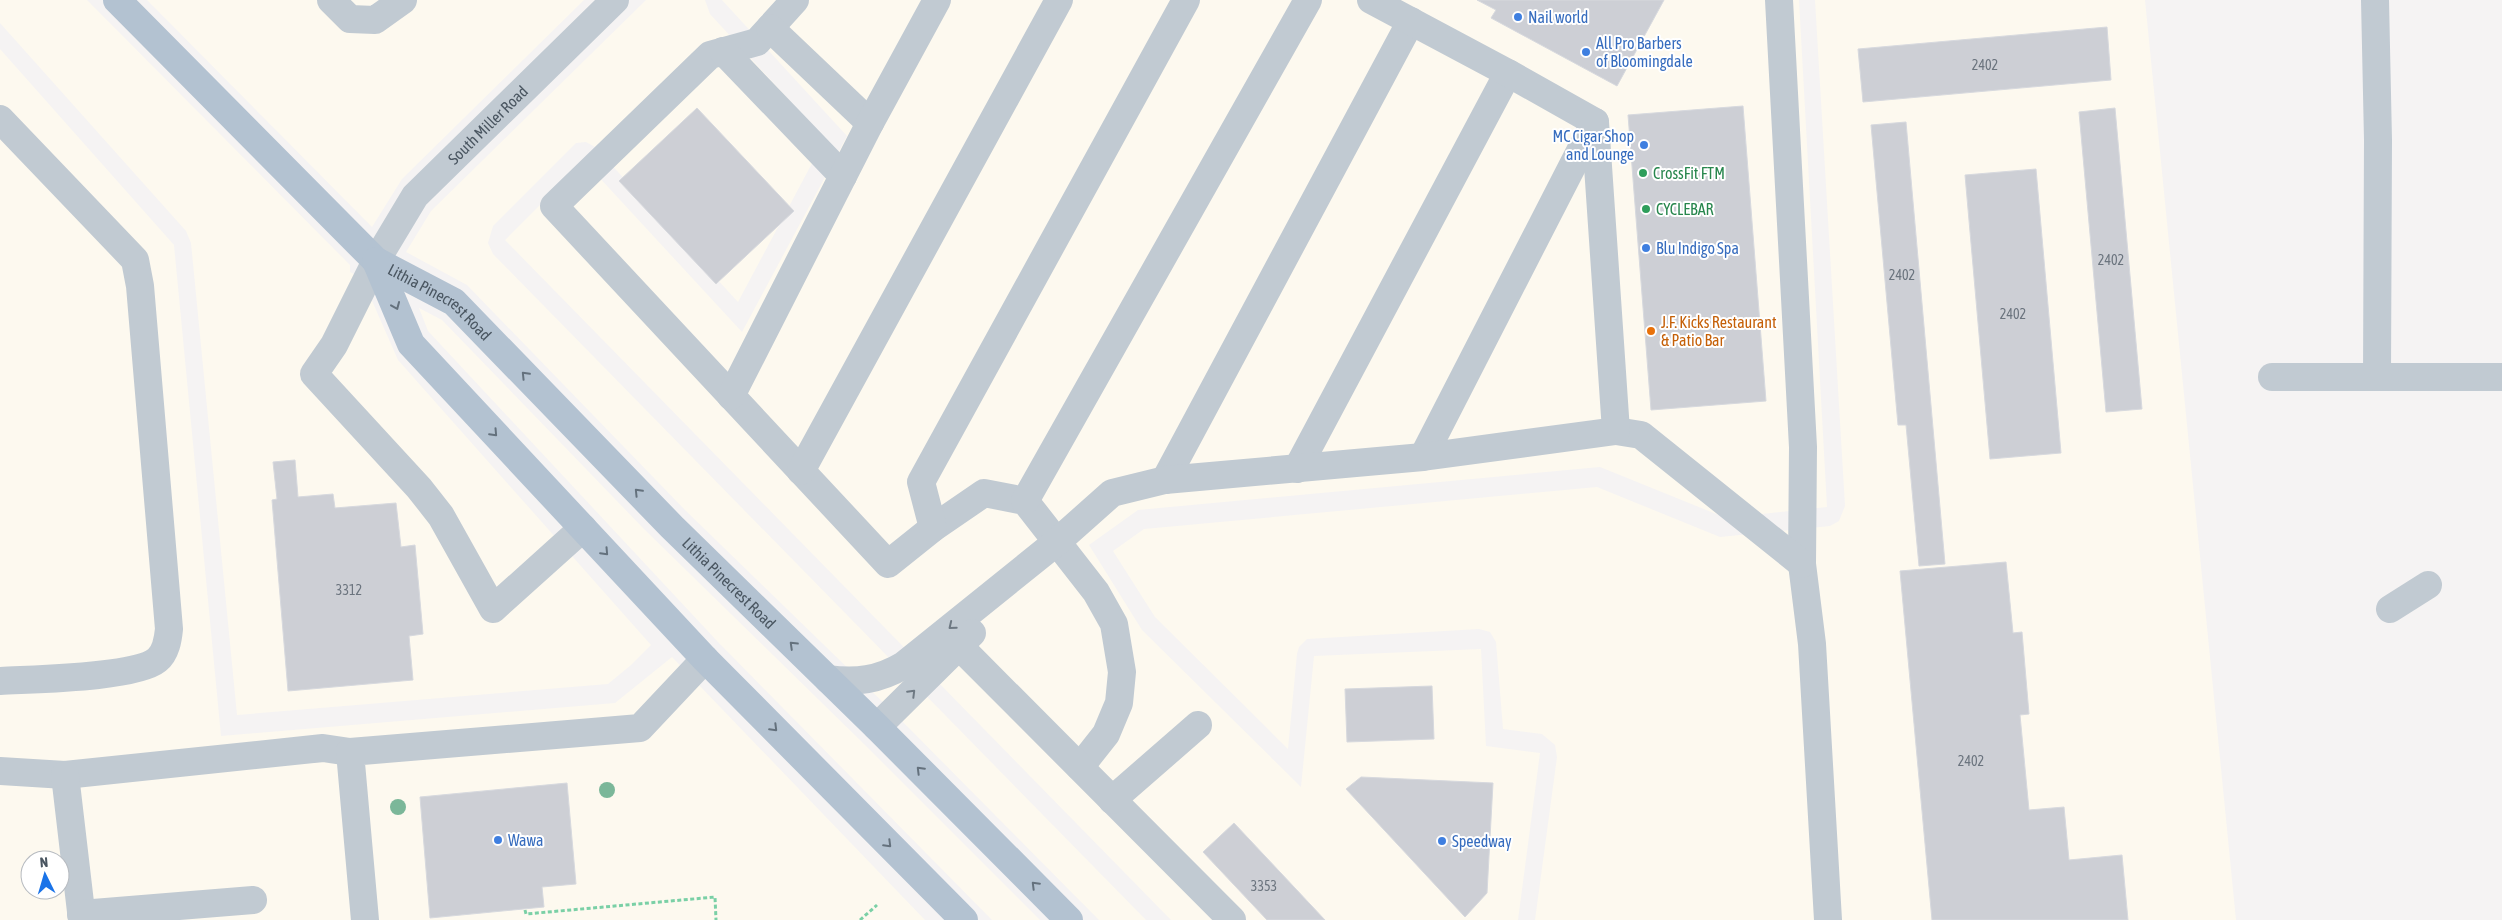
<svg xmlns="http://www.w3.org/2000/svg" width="2502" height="920" viewBox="0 0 2502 920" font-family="'Asap Condensed',sans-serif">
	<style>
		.commercial { fill: #fdf9ef; fill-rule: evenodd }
		.building { fill: #cdcfd5; stroke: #d7d9de }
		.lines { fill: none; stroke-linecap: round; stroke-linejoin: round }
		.path { stroke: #7ad0a6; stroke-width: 3; stroke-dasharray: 4 2.5; stroke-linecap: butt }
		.minor { stroke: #c1cad2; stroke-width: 28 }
		.major { stroke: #b3c2d1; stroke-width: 28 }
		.tree { fill: #7bb799 }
		.oneway { stroke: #64717d }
		.oneway2 { stroke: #6e7983 }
		.shop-dot { fill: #3f7fe0; stroke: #fff; stroke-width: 2 }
		.leisure-dot { fill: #2e9e5b; stroke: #fff; stroke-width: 2 }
		.food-dot { fill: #e8710a; stroke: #fff; stroke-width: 2 }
		.labels { text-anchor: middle; stroke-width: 4; stroke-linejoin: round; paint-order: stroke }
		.number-label { font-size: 14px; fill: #6b747e }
		.shop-label { font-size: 16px; fill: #366cbe; stroke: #fff; text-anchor: start }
		.street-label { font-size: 16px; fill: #4a5661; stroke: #fff }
		.leisure-label { font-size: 16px; fill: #27864d; stroke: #fff; text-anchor: start }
		.food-label { font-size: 16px; fill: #c56008; stroke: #fff; text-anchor: start }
	</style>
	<rect width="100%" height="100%" fill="#f5f3f3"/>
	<g class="commercial">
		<path d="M 0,0 L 87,0 L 350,265 L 350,272 L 362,278 L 398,360 L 651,645 L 631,665 L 608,684 L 237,715 L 191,243 L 186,231 L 0,23 Z"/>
		<path d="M 147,0 L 584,0 L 402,179 L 372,227 Z"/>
		<path d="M 646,0 L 705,0 L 710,14 L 825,139 L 738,302 L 595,147 L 586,142 L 576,143 L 493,226 L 488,243 L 493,254 L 1146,920 L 1099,920 L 891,710 L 685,510 L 467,285 L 406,252 L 431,211 Z"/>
		<path d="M 722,0 L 1799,0 L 1827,507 L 1726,518 L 1600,467 L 1138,510 L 1089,545 L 1142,630 L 1301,787 L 1314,656 L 1481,649 L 1486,746 L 1540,753 L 1518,920 L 1171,920 L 505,240 L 584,161 L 742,332 L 847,136 Z"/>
		<path d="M 1815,0 L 2145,0 L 2236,920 L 1535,920 L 1557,757 L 1555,745 L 1542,734 L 1503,729 L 1496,642 L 1490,632 L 1479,629 L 1307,639 L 1299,647 L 1297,654 L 1288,749 L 1155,617 L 1113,551 L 1144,529 L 1597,487 L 1720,537 L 1830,526 L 1839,521 L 1845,506 Z"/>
		<path d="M 0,49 L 174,245 L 221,736 L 615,703 L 672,657 L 925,920 L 0,920 ZM 30,860 L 60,860 L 60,890 L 30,890 Z"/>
		<path d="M 419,308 L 442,320 L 644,529 L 864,744 L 1040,920 L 992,920 L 718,642 L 428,331 Z"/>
	</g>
	<g class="building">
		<path d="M 1477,0 L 1664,0 L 1617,86 L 1491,18 L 1496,10 Z"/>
		<path d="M 2107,27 L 2111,80 L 1863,102 L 1858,49 Z"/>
		<path d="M 1743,106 L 1766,401 L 1651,410 L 1628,115 Z"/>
		<path d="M 697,108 L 794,211 L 716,284 L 619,181 Z"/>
		<path d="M 2115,108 L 2142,409 L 2106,412 L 2079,112 Z"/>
		<path d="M 1906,122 L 1945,564 L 1919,566 L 1906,425 L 1898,425 L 1871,125 Z"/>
		<path d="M 2036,169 L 2061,453 L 1990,459 L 1965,175 Z"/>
		<path d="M 295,460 L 298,497 L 333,494 L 335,508 L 396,503 L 401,547 L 415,545 L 423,634 L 409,636 L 413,680 L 288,691 L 272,500 L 277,499 L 273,462 Z"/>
		<path d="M 2006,562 L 2013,633 L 2022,632 L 2029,714 L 2020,715 L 2029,810 L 2064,807 L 2069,860 L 2122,855 L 2128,920 L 1932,920 L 1900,571 Z"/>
		<path d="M 1432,686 L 1434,739 L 1347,742 L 1345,689 Z"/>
		<path d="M 1361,777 L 1493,783 L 1487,893 L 1465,917 L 1346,789 Z"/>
		<path d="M 567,783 L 576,884 L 542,887 L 544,907 L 430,918 L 420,797 Z"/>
		<path d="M 1234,823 L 1325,920 L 1267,920 L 1203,852 Z"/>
	</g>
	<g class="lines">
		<g class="path">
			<path d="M 525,910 L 526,914 L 715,897 L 716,920"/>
			<path d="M 860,920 L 877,905"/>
		</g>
		<g class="minor">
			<path d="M 331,0 L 350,19 L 375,20 L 403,0"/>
			<path d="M 795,0 L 757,42 L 710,55 L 554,206 L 888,564 L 933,528 L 984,493 L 1025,501 L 1096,592 L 1114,624 L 1122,672 L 1119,703 L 1106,734 L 1080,767"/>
			<path d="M 1779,0 L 1803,447 L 1802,564 L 1812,644 L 1828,920"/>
			<path d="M 2375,0 L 2378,140 L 2377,377"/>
			<path d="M 770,28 L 870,123"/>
			<path d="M 723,51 L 843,176"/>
			<path d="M 0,119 L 135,260 L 140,286 L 169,629 C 168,639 166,653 157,660 C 135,678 32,679 0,681"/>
			<path d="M 2272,377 L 2502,377"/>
			<path d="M 731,396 L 870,123 L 937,0"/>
			<path d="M 1616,431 L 1641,435 L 1802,564"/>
			<path d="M 1423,457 L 1595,122"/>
			<path d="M 1297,469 L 1508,73"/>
			<path d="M 801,471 L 1059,0"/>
			<path d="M 1165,480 L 1411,21"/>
			<path d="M 1025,501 L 1308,0"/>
			<path id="s1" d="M 583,528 L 493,609 L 441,516 L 419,488 L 314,374 L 334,345 L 376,261 L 415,196 L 615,0"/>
			<path d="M 933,528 L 921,482 L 1186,0"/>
			<path d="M 2390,609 L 2428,585"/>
			<path d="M 959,646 L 1232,920"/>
			<path d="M 828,679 C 856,683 879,680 904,665 L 1058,541 L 1112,493 L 1165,480 L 1423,457 L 1616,431 L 1595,122 L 1508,73 L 1371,0"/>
			<path d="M 877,727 L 972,633"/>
			<path d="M 0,771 L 65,775 L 323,748 L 350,752"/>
			<path d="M 65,775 L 82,920"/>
			<path d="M 1112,800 L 1198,725"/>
			<path d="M 81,914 L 253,900"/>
			<path d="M 365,920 L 350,752 L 640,728 L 705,659"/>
		</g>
		<g class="major">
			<path id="s2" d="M 117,0 L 376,261 L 454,302 L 672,527 L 877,727 L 1069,920"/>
			<path d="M 376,261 L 411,344 L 705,659 L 964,920"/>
		</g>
	</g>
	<g class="tree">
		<circle cx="607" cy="790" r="8"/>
		<circle cx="398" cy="807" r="8"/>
	</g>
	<defs><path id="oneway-chevron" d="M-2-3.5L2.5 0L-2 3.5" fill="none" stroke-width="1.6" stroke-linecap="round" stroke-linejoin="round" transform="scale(1.25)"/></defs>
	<g class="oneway">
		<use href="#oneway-chevron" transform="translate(396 306) rotate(67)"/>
		<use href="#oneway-chevron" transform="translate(525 375) rotate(-134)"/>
		<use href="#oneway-chevron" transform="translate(494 433) rotate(47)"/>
		<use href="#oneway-chevron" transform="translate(638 492) rotate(-134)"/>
		<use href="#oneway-chevron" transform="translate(605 552) rotate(47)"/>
		<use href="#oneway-chevron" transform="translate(793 645) rotate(-136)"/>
		<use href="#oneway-chevron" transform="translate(774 728) rotate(45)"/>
		<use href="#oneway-chevron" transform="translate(920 770) rotate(-135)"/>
		<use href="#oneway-chevron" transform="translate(888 844) rotate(45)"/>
		<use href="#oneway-chevron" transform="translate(1035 885) rotate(-135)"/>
	</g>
	<g class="oneway2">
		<use href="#oneway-chevron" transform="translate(952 626) rotate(141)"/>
		<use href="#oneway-chevron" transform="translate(912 693) rotate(-45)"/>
	</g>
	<g class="shop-dot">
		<circle cx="1518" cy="17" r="5"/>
		<circle cx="1586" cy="52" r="5"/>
		<circle cx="1644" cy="145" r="5"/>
		<circle cx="1646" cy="248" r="5"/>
		<circle cx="498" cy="840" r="5"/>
		<circle cx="1442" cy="841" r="5"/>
	</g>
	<g class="leisure-dot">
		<circle cx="1643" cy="173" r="5"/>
		<circle cx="1646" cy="209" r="5"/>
	</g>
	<circle class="food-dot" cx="1651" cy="331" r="5"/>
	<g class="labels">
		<g class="number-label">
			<text x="1985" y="70">2402</text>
			<text x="2111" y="265">2402</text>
			<text x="1902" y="280">2402</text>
			<text x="2013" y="319">2402</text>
			<text x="349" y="595">3312</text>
			<text x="1971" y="766">2402</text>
			<text x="1264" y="891">3353</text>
		</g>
		<g class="shop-label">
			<text x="1528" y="23">Nail world</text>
			<text x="1596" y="49">All Pro Barbers<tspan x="1596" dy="18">of Bloomingdale</tspan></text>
			<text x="1634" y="142" text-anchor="end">MC Cigar Shop<tspan x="1634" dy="18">and Lounge</tspan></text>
			<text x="1656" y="254">Blu Indigo Spa</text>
			<text x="508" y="846">Wawa</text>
			<text x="1452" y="847">Speedway</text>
		</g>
		<g class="street-label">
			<text dy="6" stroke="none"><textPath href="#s1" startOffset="725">South Miller Road</textPath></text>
			<text dy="6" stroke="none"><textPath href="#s2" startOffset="444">Lithia Pinecrest Road</textPath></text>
			<text dy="6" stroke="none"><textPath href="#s2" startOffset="849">Lithia Pinecrest Road</textPath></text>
		</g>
		<g class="leisure-label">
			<text x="1653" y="179">CrossFit FTM</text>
			<text x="1656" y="215">CYCLEBAR</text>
		</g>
		<g class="food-label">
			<text x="1661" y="328">J.F. Kicks Restaurant<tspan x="1661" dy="18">&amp; Patio Bar</tspan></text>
		</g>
	</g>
	<g transform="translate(45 875) rotate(355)"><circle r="24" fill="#ffffff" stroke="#b7bbc0"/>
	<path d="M0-4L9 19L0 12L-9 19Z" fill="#1a73e8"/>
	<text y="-8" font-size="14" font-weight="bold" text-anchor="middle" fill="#4a5661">N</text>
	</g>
</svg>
